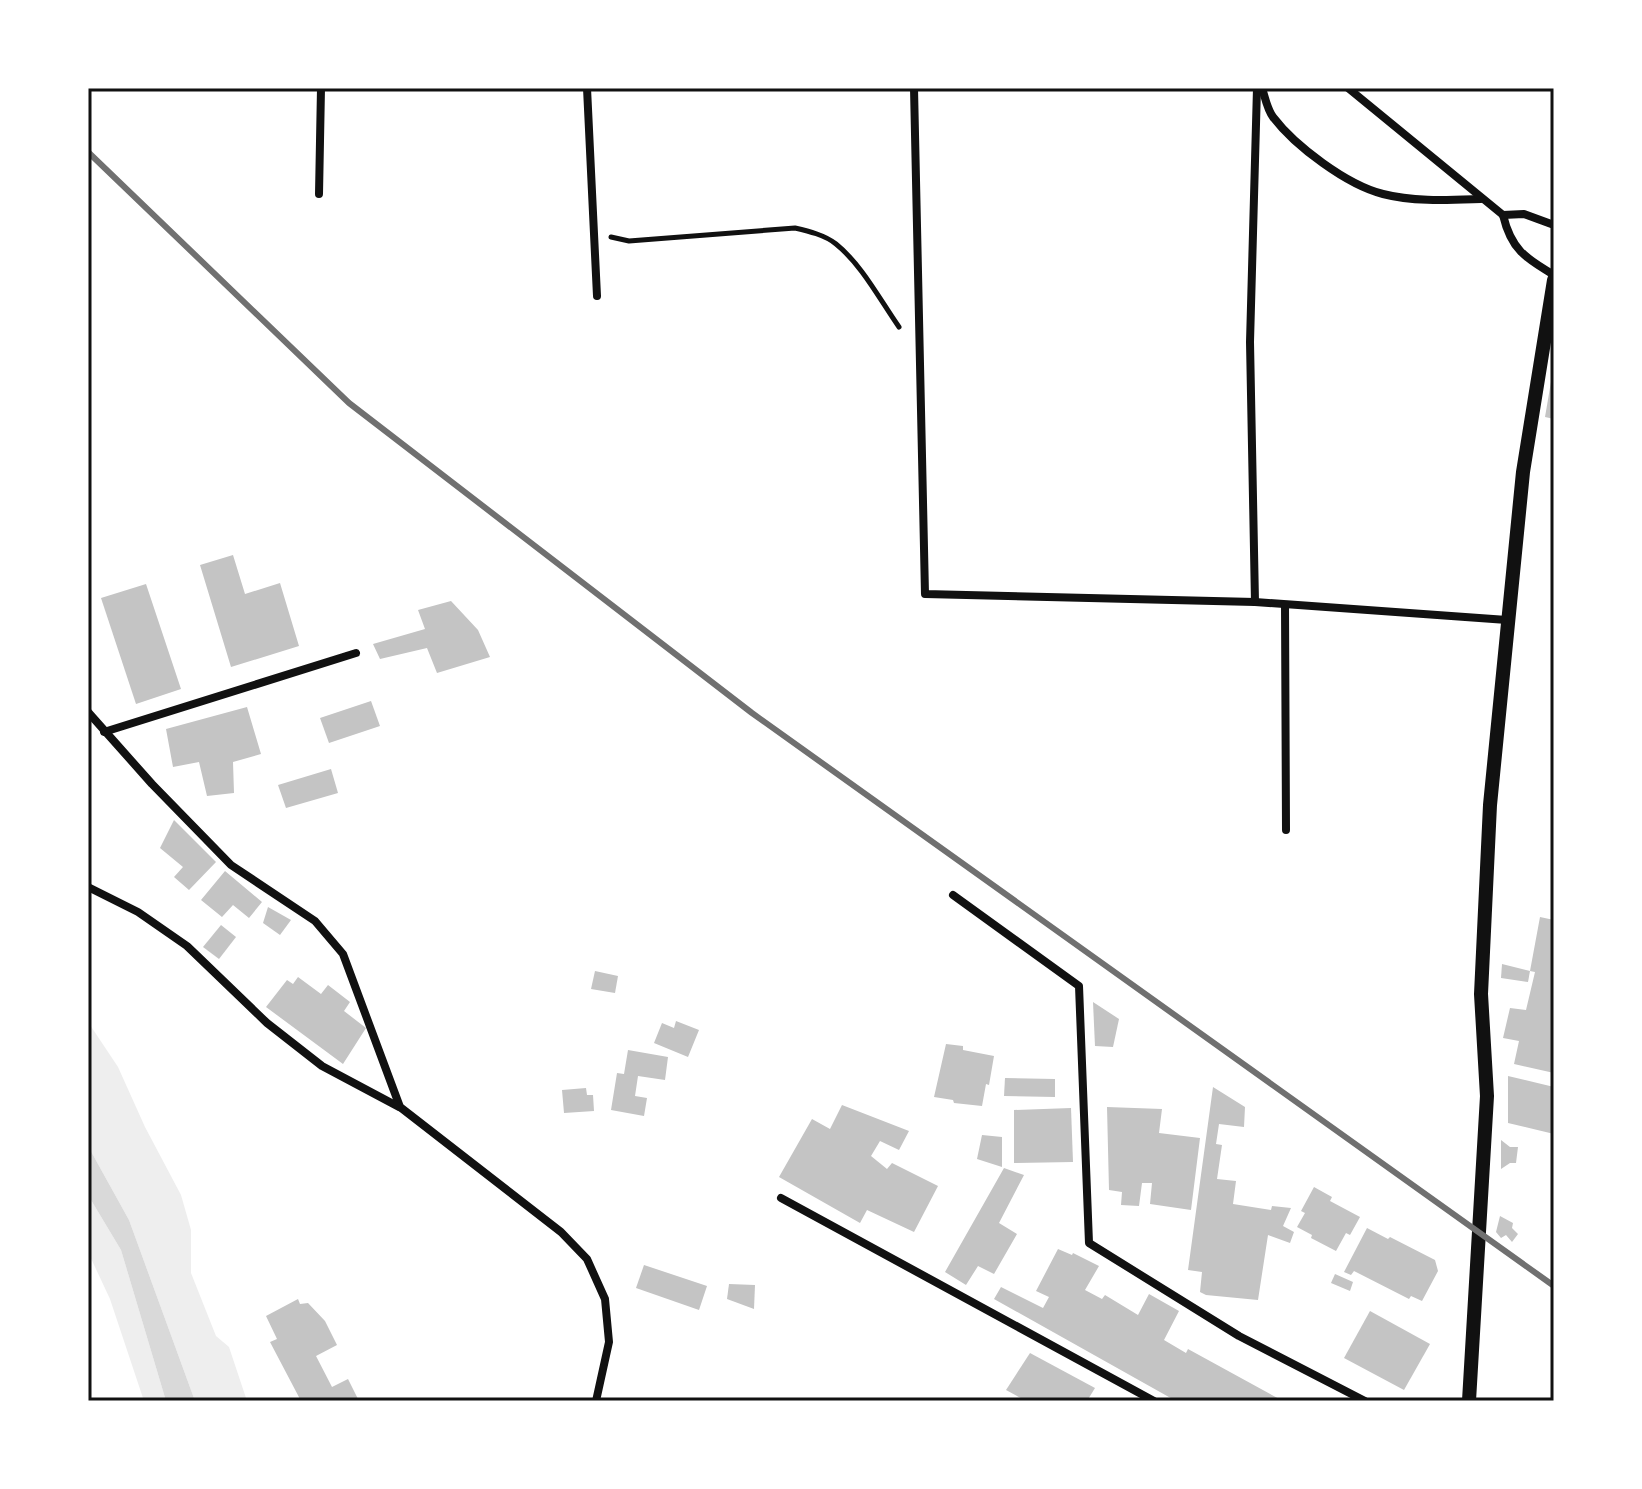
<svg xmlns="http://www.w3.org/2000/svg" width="1642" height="1489" viewBox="0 0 1642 1489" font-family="'Crimson Pro',serif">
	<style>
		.green { fill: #eee }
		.water { fill: #d9d9d9 }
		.building { fill: #c4c4c4 }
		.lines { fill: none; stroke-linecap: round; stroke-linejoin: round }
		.path { stroke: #111; stroke-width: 5 }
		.minor { stroke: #111; stroke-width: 8 }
		.tertiary { stroke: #111; stroke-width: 14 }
		.rail { stroke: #707070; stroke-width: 6 }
		.neatline { fill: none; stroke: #111; stroke-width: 3 }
	</style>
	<rect width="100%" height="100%" fill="#fff"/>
	<g class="green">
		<path d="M 88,1022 L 118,1067 L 145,1127 L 181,1195 L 191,1230 L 191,1273 L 216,1336 L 229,1347 L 247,1401 L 195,1401 L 129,1220 L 88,1146 Z"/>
		<path d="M 88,1195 L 121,1250 L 166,1401 L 144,1401 L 110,1299 L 88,1252 Z"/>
	</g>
	<path class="water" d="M 88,1146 L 129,1220 L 195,1401 L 166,1401 L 121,1250 L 88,1195 Z"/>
	<g class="building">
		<path d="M 1552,376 L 1554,377 L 1554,419 L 1545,417 Z"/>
		<path d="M 233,555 L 245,594 L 280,583 L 299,646 L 231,667 L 200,565 Z"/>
		<path d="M 146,584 L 181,689 L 136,704 L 101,598 Z"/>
		<path d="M 451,601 L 478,630 L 490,657 L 437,673 L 427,648 L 380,659 L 373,644 L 425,629 L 418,610 Z"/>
		<path d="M 371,701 L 380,726 L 329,743 L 320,718 Z"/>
		<path d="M 247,707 L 261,754 L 233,762 L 234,793 L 207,796 L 199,762 L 173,767 L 166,729 Z"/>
		<path d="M 331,769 L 338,793 L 286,808 L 278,785 Z"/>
		<path d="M 174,820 L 216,862 L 189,890 L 174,877 L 183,867 L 160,848 Z"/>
		<path d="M 225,871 L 262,902 L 249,918 L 233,905 L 222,917 L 201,900 Z"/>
		<path d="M 268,907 L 291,920 L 280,935 L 263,923 Z"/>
		<path d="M 1540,917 L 1554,920 L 1554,1073 L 1514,1064 L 1519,1041 L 1503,1038 L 1510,1008 L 1526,1010 L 1535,972 L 1530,971 Z"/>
		<path d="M 221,925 L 236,937 L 219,959 L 203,947 Z"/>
		<path d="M 1502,964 L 1530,971 L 1528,982 L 1501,978 Z"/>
		<path d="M 595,971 L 618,976 L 615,993 L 591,989 Z"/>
		<path d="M 298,977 L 321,994 L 328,985 L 350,1002 L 344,1011 L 366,1028 L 343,1064 L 266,1007 L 287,980 L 293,984 Z"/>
		<path d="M 1093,1002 L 1119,1019 L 1113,1047 L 1095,1046 Z"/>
		<path d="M 676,1021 L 699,1030 L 688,1057 L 654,1043 L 662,1023 L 674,1028 Z"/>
		<path d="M 946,1044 L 963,1046 L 963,1050 L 994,1056 L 989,1085 L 986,1084 L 982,1106 L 954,1103 L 953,1100 L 934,1097 Z"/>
		<path d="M 628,1050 L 668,1057 L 665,1080 L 638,1076 L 635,1096 L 647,1098 L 644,1116 L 611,1110 L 617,1073 L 624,1074 Z"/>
		<path d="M 1508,1076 L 1554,1087 L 1554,1134 L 1508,1123 Z"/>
		<path d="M 1005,1078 L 1055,1079 L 1055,1097 L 1004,1096 Z"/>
		<path d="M 1213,1087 L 1245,1107 L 1244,1127 L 1219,1124 L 1216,1144 L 1222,1145 L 1217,1179 L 1236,1181 L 1233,1204 L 1271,1210 L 1272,1206 L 1291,1208 L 1283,1226 L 1294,1232 L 1290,1243 L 1268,1235 L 1258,1300 L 1206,1295 L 1200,1292 L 1202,1272 L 1188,1270 Z"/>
		<path d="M 586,1088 L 587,1095 L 593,1095 L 594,1111 L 564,1113 L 562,1090 Z"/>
		<path d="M 842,1105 L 909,1131 L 899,1150 L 880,1141 L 871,1156 L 887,1169 L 892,1163 L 938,1186 L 914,1232 L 867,1210 L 860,1223 L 779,1177 L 812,1119 L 830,1129 Z"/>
		<path d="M 1107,1107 L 1162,1109 L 1159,1133 L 1200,1138 L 1191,1210 L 1150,1204 L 1152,1183 L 1142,1183 L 1139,1206 L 1121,1205 L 1122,1192 L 1109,1190 Z"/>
		<path d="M 1071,1108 L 1073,1162 L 1014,1163 L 1014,1110 Z"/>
		<path d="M 982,1135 L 1002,1137 L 1002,1167 L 977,1159 Z"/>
		<path d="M 1501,1140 L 1510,1147 L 1518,1147 L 1516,1163 L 1510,1163 L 1501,1169 Z"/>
		<path d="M 1004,1168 L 1024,1175 L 999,1223 L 1017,1234 L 994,1274 L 978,1266 L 966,1285 L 945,1272 Z"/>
		<path d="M 1314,1187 L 1332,1197 L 1330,1201 L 1360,1217 L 1350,1235 L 1346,1233 L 1336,1251 L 1311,1238 L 1312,1235 L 1297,1227 L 1305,1213 L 1301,1211 Z"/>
		<path d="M 1500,1216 L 1513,1223 L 1512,1228 L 1518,1234 L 1512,1242 L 1506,1235 L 1501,1238 L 1496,1232 Z"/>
		<path d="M 1367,1228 L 1388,1239 L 1390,1237 L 1435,1260 L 1438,1271 L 1422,1301 L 1411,1296 L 1409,1299 L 1354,1271 L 1351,1275 L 1344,1272 Z"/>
		<path d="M 1058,1249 L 1072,1255 L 1073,1253 L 1099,1266 L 1085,1290 L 1102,1299 L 1105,1295 L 1138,1315 L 1149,1294 L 1179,1311 L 1164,1340 L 1186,1353 L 1188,1349 L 1283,1401 L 1176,1401 L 994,1299 L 1001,1287 L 1043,1308 L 1049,1297 L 1036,1291 Z"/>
		<path d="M 644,1265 L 707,1286 L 699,1310 L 636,1288 Z"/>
		<path d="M 1335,1274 L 1353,1282 L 1350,1291 L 1331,1283 Z"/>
		<path d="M 729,1284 L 755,1285 L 754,1309 L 727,1299 Z"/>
		<path d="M 298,1299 L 300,1304 L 308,1303 L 325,1321 L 337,1345 L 316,1356 L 332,1387 L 348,1379 L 359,1401 L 301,1401 L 270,1342 L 277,1339 L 266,1316 Z"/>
		<path d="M 1370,1311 L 1430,1344 L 1404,1390 L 1344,1358 Z"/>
		<path d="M 1030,1353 L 1095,1388 L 1087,1401 L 1026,1401 L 1006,1390 Z"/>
	</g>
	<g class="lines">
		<path class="path" d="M 611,237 L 629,241 L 795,228 C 808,231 825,235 836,244 C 862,265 880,300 899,327"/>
		<g class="minor">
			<path d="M 587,88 L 597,296"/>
			<path d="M 914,88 L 925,594 L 1255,602 L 1507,620"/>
			<path d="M 1262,88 C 1265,97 1267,109 1273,117 C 1295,146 1347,185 1383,194 C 1414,202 1449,200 1481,199"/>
			<path d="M 1348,88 L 1503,215 C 1511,249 1525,258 1554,275"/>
			<path d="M 319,194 L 321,88"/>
			<path d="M 1503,215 L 1524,214 L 1554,225"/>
			<path d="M 1255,602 L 1250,342 L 1257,88"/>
			<path d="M 1285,605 L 1286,830"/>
			<path d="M 88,712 L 152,784 L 231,865 L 315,921 L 343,954 L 400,1107 L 561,1232 L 587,1259 L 605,1299 L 609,1342 L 596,1401"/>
			<path d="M 104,732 L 356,653"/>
			<path d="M 88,887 L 138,912 L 187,946 L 267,1023 L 322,1066 L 399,1107"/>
			<path d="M 953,895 L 1079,986 L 1089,1243 L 1239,1336 L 1365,1401"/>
			<path d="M 781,1198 L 1154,1401"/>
		</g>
		<path class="tertiary" d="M 1469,1401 L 1487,1096 L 1481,994 L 1490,805 L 1523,472 L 1554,280"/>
		<path class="rail" d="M 88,152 L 349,403 L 752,713 L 1554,1286"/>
	</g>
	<rect width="1642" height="1489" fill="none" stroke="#ffffff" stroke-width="180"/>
	<rect x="90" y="90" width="1462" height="1309" class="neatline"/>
</svg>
